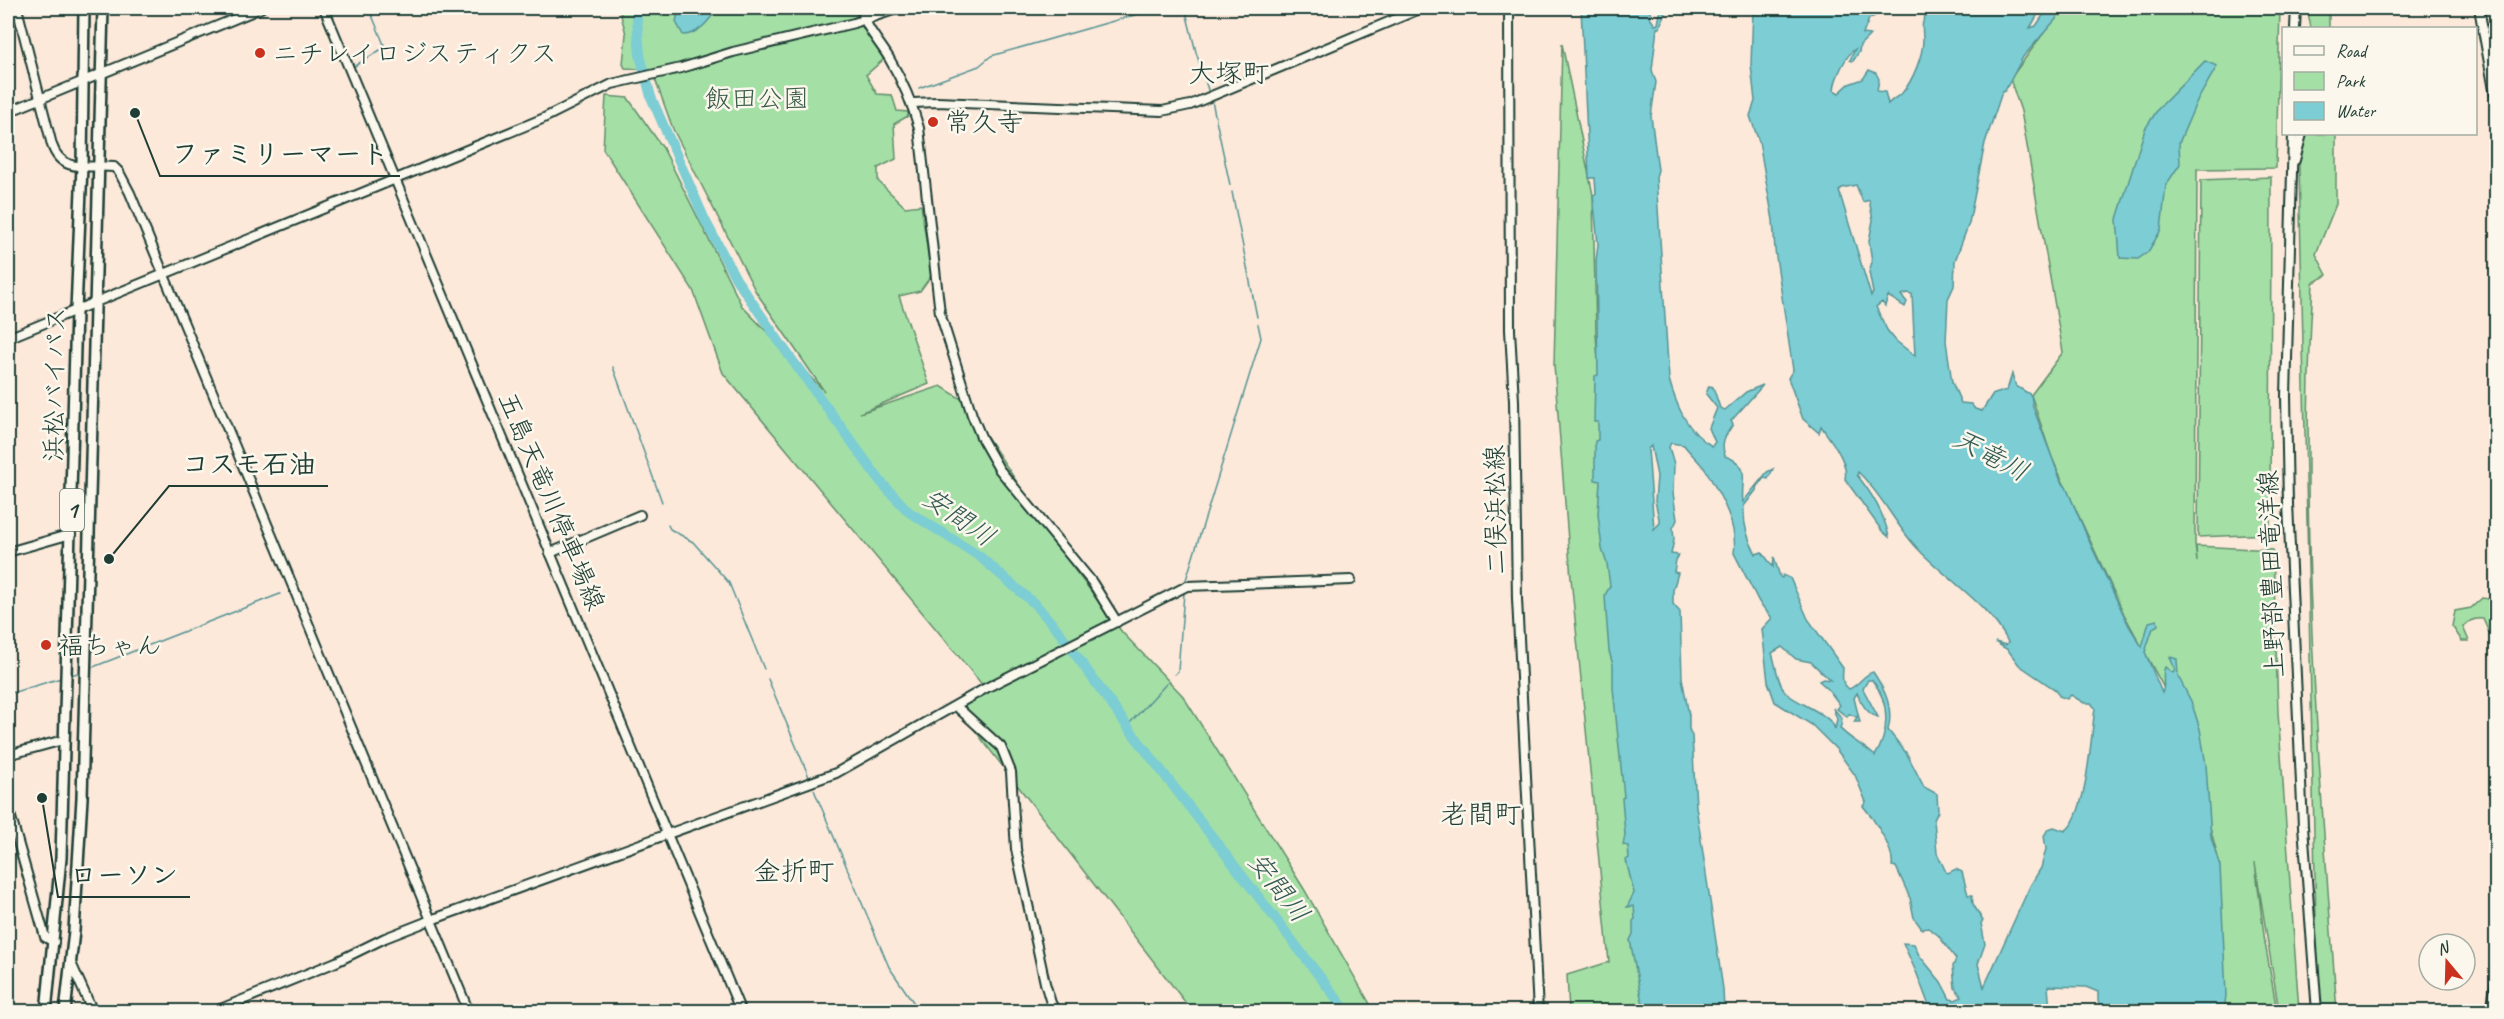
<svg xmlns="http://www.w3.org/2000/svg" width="2504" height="1019" viewBox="0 0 2504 1019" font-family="Caveat,'Klee One',sans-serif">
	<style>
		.green { fill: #a4dfa5; stroke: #628e6c; stroke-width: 1.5 }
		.water { fill: #7ccdd4; stroke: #579394; stroke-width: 1.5; fill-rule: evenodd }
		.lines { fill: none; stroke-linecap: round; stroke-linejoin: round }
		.stream { stroke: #579394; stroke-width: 1.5 }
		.river { stroke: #7ccdd4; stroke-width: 10 }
		.secondary-casing { stroke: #1f3d34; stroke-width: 12 }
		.highway-casing { stroke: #1f3d34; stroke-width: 14 }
		.secondary { stroke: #fbf7ec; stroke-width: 8 }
		.highway { stroke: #fbf7ec; stroke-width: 9 }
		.poi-dot { fill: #c8321e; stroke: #fbf7ec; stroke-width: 2 }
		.labels { text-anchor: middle; stroke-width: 5; stroke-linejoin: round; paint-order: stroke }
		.shield { fill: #fbf7ec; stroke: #61756b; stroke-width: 1.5 }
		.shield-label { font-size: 24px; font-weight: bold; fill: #1f3d34 }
		.poi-label { font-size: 26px; fill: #1f3d34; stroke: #fbf7ec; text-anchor: start }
		.park-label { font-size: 26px; fill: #3a5d4b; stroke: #fbf7ec }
		.street-label { font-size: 26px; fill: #1f3d34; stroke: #fbf7ec }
		.neighbourhood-label { font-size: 27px; fill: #1f3d34; stroke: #fbf7ec }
		.water-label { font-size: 27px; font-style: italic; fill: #325a54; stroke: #fbf7ec }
		.leader { fill: none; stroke: #1f3d34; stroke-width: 2 }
		.callout-dot { fill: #1f3d34; stroke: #fbf7ec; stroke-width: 2 }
		.callout-label { font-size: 27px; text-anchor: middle; font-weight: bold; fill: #1f3d34; stroke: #fbf7ec; stroke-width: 5; stroke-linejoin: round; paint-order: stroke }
	</style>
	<rect width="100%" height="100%" fill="#fce9da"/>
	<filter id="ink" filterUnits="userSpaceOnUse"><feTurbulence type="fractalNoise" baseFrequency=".0167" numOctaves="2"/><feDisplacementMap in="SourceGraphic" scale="12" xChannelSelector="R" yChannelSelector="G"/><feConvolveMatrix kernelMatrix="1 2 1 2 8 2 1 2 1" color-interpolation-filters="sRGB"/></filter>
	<g filter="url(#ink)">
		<g class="green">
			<path d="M 619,8 L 855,8 L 858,26 L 862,23 L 884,59 L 866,75 L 877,94 L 892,95 L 897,111 L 908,112 L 908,116 L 894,124 L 896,159 L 878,168 L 878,181 L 905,207 L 921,205 L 931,276 L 920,291 L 899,296 L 929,384 L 860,413 L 941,386 L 963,400 L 1074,569 L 1122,632 L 1183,696 L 1304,889 L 1374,1011 L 1192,1011 L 956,706 L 985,688 L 723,373 L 693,290 L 603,149 L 606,96 L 628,98 L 663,148 L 742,306 L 824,391 L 756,292 L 673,129 L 654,76 L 639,69 L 625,68 L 623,64 L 626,34 Z"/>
			<path d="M 2062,8 L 2280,8 L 2276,168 L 2197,169 L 2195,543 L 2197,562 L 2196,546 L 2273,550 L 2278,712 L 2299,1011 L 2279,1011 L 2255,863 L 2265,943 L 2277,1011 L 2225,1011 L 2219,861 L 2210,827 L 2202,744 L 2164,688 L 2124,614 L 2052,458 L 2031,395 L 2063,352 L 2021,111 L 2010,79 Z"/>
			<path d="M 2307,8 L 2329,8 L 2329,28 L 2311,28 Z"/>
			<path d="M 1562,44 L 1593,195 L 1596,335 L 1650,1011 L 1569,1011 L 1567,975 L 1609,962 L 1571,578 L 1554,365 Z"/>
			<path d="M 2305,134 L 2336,134 L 2336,204 L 2316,254 L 2327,275 L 2313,283 C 2298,526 2319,769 2337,1012 L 2318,1011 L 2299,166 Z"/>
			<path d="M 2271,177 L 2270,534 L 2198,537 L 2201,180 Z"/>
			<path d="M 2482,598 L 2488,599 L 2494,616 L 2490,623 L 2496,641 L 2491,637 L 2483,619 C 2475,618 2469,620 2463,627 L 2469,641 L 2462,641 L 2452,626 L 2455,611 L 2471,608 Z"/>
		</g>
		<g class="water">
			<path d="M 679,8 L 718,8 C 709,20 699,35 683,35 L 676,22 Z"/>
			<path d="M 1581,8 L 1650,8 L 1650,18 L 1655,25 L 1658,24 L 1661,8 L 1666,8 L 1660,28 L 1657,28 L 1652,70 L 1656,82 L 1651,116 L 1658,170 L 1656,177 L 1669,379 C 1676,405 1687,432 1712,446 L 1715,442 L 1709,428 L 1717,408 L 1706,394 L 1709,386 L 1713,387 L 1720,408 L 1725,410 L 1746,392 L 1763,385 L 1731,421 L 1733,424 C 1726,435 1720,443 1725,456 C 1753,466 1740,480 1743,502 L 1767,472 L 1773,469 L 1768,479 L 1764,478 L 1756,488 L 1757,489 L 1744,506 C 1743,522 1748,540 1756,554 L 1762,552 L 1773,567 L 1774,557 L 1780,577 L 1782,578 L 1783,575 L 1790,578 L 1808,619 L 1843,668 C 1843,677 1840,682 1849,689 C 1859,685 1864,674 1873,672 C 1885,690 1894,708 1888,730 L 1907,754 L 1924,787 L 1937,794 L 1938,811 L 1934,820 L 1937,853 L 1946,872 L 1948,873 L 1956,869 L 1962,872 L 1968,895 L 1972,895 L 1973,904 L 1983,921 L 1981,923 L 1985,944 L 1978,964 L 1984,987 L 2030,886 L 2041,868 L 2046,849 L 2044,836 L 2048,829 L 2054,827 L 2065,831 C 2087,817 2091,735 2095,708 L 2091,703 L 2084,703 L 2071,695 L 2067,699 L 2059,696 L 2057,691 L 2019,665 L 2008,650 L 1995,642 L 2006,645 L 2008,642 C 1991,606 1945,578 1918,549 C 1895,525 1882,494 1858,472 L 1857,475 C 1872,494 1884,513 1889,537 L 1882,531 L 1845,479 C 1849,461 1830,440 1821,426 L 1819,433 L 1803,419 L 1788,378 L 1793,370 L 1775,250 L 1773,220 L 1759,142 L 1750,116 L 1755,101 L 1751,65 L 1753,8 L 1889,8 L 1869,19 L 1863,34 L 1870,35 L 1860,45 L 1859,52 L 1853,61 L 1850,60 L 1855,49 C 1846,55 1835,78 1834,90 L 1839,93 L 1849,84 L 1863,79 L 1869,70 L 1876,73 L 1879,79 L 1877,91 L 1885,92 L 1888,104 C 1892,99 1899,96 1903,92 C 1913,80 1923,55 1923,40 C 1923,28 1920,24 1927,13 L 1923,8 L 2038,8 L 2037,16 L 2030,28 L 2036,26 L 2048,8 L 2061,8 L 2056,19 L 2023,57 L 2005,91 L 2002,92 L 1985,143 L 1969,223 L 1955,261 L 1954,286 L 1948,299 L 1946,341 L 1952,382 L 1961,403 L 1971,404 L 1975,409 L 1982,411 L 1992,395 L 2007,390 L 2012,374 L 2016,386 L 2031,395 L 2033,407 L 2061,481 L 2066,487 L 2090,543 L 2129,626 L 2142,647 L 2149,622 L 2157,620 L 2158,625 L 2153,628 L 2145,652 L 2162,693 C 2166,685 2161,675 2165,667 L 2173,673 L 2175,670 L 2170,657 L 2177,659 L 2178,676 L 2191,701 L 2200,729 L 2206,765 L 2211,837 L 2220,866 L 2226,995 L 2224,1011 L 2122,1012 L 2120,1009 L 2119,1011 L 2106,1011 L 2098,1001 L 2098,992 L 2086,987 L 2048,986 L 2050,1011 L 1931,1011 L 1917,974 L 1903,943 L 1914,944 L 1919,955 L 1941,982 L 1950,999 L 1955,1000 L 1962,997 L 1955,988 L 1953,966 L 1956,959 L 1938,935 L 1928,928 L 1922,929 L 1914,918 L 1910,898 L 1896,867 L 1892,866 C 1895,850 1873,818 1863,806 L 1866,802 L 1855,775 L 1836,749 L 1812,725 L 1775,702 L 1768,682 L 1762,629 L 1772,618 L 1759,602 L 1734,553 C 1738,525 1721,497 1708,474 C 1703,464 1691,455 1684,445 L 1671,443 L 1669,447 L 1674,464 L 1673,493 L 1677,520 L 1673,528 L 1674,540 L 1671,554 L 1679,555 L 1676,560 L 1674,572 L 1678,573 L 1673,590 L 1673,604 L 1680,612 L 1682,678 L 1689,715 L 1689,729 L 1692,736 L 1696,806 L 1723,989 L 1724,1011 L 1646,1011 L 1641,997 L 1630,940 L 1633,934 L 1633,921 L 1635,919 L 1634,906 L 1627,907 L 1634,893 L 1626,860 L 1629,858 L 1628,846 L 1623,845 L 1625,835 L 1622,798 L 1624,797 L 1613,688 L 1613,665 L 1609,651 L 1606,612 L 1605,595 L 1610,586 L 1607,564 L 1602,549 L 1598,514 L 1600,481 L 1595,480 L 1595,441 L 1598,440 L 1598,422 L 1594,422 L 1595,376 L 1598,375 L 1596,261 L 1598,244 L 1593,195 L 1596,194 L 1595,178 L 1589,178 ZM 1856,185 L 1863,202 L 1869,200 L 1873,220 L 1869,241 L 1872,262 L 1869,272 L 1873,293 L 1871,296 L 1839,191 L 1842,188 ZM 1907,293 L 1912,294 L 1915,356 L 1896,341 L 1887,330 L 1876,307 L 1882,302 L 1885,306 L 1888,296 L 1905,307 L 1907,302 L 1901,295 ZM 1651,446 L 1657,476 L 1655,501 L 1660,523 L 1654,529 L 1648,449 ZM 1782,647 L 1796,659 L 1811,662 L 1830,680 L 1823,679 L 1819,681 L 1828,689 L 1840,705 L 1837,709 L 1847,717 L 1849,714 L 1857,717 L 1854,722 L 1860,722 L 1854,698 L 1857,693 C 1860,702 1868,715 1878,717 L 1863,689 L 1868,680 L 1872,680 C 1891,703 1889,733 1875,756 C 1866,747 1845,736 1840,728 L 1842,723 L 1841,717 L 1833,708 L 1837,719 L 1835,729 C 1831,714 1798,704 1786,693 C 1778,685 1776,665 1772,653 Z"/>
			<path d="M 2205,61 L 2217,66 L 2196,103 L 2179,143 L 2180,164 L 2166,185 L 2161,230 L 2148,252 L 2138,259 L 2120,258 L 2117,219 L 2145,129 L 2158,109 Z"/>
		</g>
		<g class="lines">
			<g class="stream">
				<path d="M 1185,8 L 1196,52 L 1209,93"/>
				<path d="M 353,67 L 385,47 L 369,8"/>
				<path d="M 919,88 L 979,66 L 991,56 L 1159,8"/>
				<path d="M 1212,101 L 1230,185"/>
				<path d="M 1232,192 L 1257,317"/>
				<path d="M 613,367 L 662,502"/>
				<path d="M 668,525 L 670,529 L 693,542 L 729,583 L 764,669"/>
				<path d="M 1185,583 L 1261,338 L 1258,324"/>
				<path d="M 88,669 L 280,594"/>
				<path d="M 1175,674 L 1178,671 L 1184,593"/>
				<path d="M 71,675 L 81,672"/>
				<path d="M 768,679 L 809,777"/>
				<path d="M 8,694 L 61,678"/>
				<path d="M 1127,726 L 1168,682"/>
				<path d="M 814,790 L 889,967 L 920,1012"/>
			</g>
			<path class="river" d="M 636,8 L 640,55 L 651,97 L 705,220 L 736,279 L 790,357 L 881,482 L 909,512 L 979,556 L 1036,605 L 1060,633 L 1127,726 L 1347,1012"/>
			<g class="secondary-casing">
				<g id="secondary">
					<path d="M 17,8 L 52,145 C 62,175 89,164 114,167 L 119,172 L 130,193 L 469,1012"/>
					<path d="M 324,8 L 741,1012"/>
					<path d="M 862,8 C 864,27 879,41 889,58 C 902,80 912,103 919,128 L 940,313 L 972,415 L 982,439 L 999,469 L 1092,582 L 1117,622"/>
					<path d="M 1509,8 L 1510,330 L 1514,401 L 1517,599 L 1538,1012"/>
					<path d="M 2479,8 L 2496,101"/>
					<path d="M 2295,28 L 2296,8"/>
					<path d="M 913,103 L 937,102 L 1162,111 L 1190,105 L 1422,8"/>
					<path d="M 8,112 L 261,8"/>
					<path d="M 2293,134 L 2286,396 L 2288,504 L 2303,826 L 2317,1012"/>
					<path d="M 2295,160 L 2302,134"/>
					<path d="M 8,338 L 542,119 L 612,84 L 681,68 L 733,52 L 854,23 L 900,8"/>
					<path d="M 8,552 L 71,534"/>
					<path d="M 550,553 L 640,515"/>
					<path d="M 956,706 L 1001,747 L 1011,772 L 1016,849 L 1045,983 L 1051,1003 L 1056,1012"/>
					<path d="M 8,755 L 63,740"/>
					<path d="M 8,807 L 45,937 L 54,942"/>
					<path d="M 71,963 L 93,1012"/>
					<path d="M 213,1012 L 336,962 L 385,938 L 431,920 L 836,773 L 986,688 L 1187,586 L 1351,580"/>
					<path d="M 2491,1012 L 2496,979"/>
				</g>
			</g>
			<g class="highway-casing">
				<g id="highway">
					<path d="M 46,1012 L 61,858 L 76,311 L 82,166 L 84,8"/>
					<path d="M 65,1012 L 74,931 L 82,798 L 103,8"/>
				</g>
			</g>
			<use href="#secondary" class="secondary"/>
			<use href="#highway" class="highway"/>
		</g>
	</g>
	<g class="poi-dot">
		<circle cx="260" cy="53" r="6"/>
		<circle cx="933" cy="122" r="6"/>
		<circle cx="46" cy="645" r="6"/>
	</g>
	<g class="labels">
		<rect class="shield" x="60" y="489" width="24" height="42" rx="4.5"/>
		<g class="shield-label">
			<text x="72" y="518">1</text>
		</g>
		<g class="poi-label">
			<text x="272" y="62">ニチレイロジスティクス</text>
			<text x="945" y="131">常久寺</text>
			<text x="58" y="654">福ちゃん</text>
		</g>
		<g class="park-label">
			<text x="757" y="107">飯田公園</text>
		</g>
		<g class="street-label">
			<text transform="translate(54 384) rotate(-89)" y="9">浜松バイパス</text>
			<text transform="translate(552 501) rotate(67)" y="9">五島天竜川停車場線</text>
			<text transform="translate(1495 510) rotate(-91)" y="9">二俣浜松線</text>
			<text transform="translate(2271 574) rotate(-92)" y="9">上野部豊田竜洋線</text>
		</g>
		<g class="neighbourhood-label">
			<text x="1229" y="82">大塚町</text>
			<text x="1481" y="823">老間町</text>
			<text x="794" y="880">金折町</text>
		</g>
		<g class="water-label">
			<text transform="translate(1991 455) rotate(28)" y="9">天竜川</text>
			<text transform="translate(959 517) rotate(35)" y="9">安間川</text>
			<text transform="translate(1279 887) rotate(52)" y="9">安間川</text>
		</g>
	</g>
	<path class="leader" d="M135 113L160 176H400M109 559L169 486H328M42 798L58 897H190"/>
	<g class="callout-dot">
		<circle cx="135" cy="113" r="6"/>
		<circle cx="109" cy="559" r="6"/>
		<circle cx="42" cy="798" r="6"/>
	</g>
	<g class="callout-label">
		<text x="280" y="163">ファミリーマート</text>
		<text x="249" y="473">コスモ石油</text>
		<text x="124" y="884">ローソン</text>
	</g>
	<rect width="2504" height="1019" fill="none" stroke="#fbf7ec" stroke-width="30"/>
	<rect x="15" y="15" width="2474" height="989" fill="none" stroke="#1f3d34" stroke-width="2" filter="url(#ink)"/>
	<rect x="2282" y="27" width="195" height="108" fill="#fbf7ec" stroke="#a3ada2" stroke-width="1.5"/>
	<rect x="2294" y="46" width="30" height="9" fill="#fbf7ec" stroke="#a3ada2" stroke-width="1.5"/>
	<text x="2336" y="57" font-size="18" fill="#1f3d34">Road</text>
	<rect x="2294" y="72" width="30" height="18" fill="#a4dfa5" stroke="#a3ada2" stroke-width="1.5"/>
	<text x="2336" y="87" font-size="18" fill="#1f3d34">Park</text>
	<rect x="2294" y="102" width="30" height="18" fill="#7ccdd4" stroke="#a3ada2" stroke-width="1.5"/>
	<text x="2336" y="117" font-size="18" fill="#1f3d34">Water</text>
	<g transform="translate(2447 962) rotate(341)"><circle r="28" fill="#fbf7ec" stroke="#a3ada2" stroke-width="1.5"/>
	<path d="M0-4.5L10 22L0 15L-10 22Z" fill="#c8321e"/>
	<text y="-9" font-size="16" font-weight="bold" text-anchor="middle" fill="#1f3d34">N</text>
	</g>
</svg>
